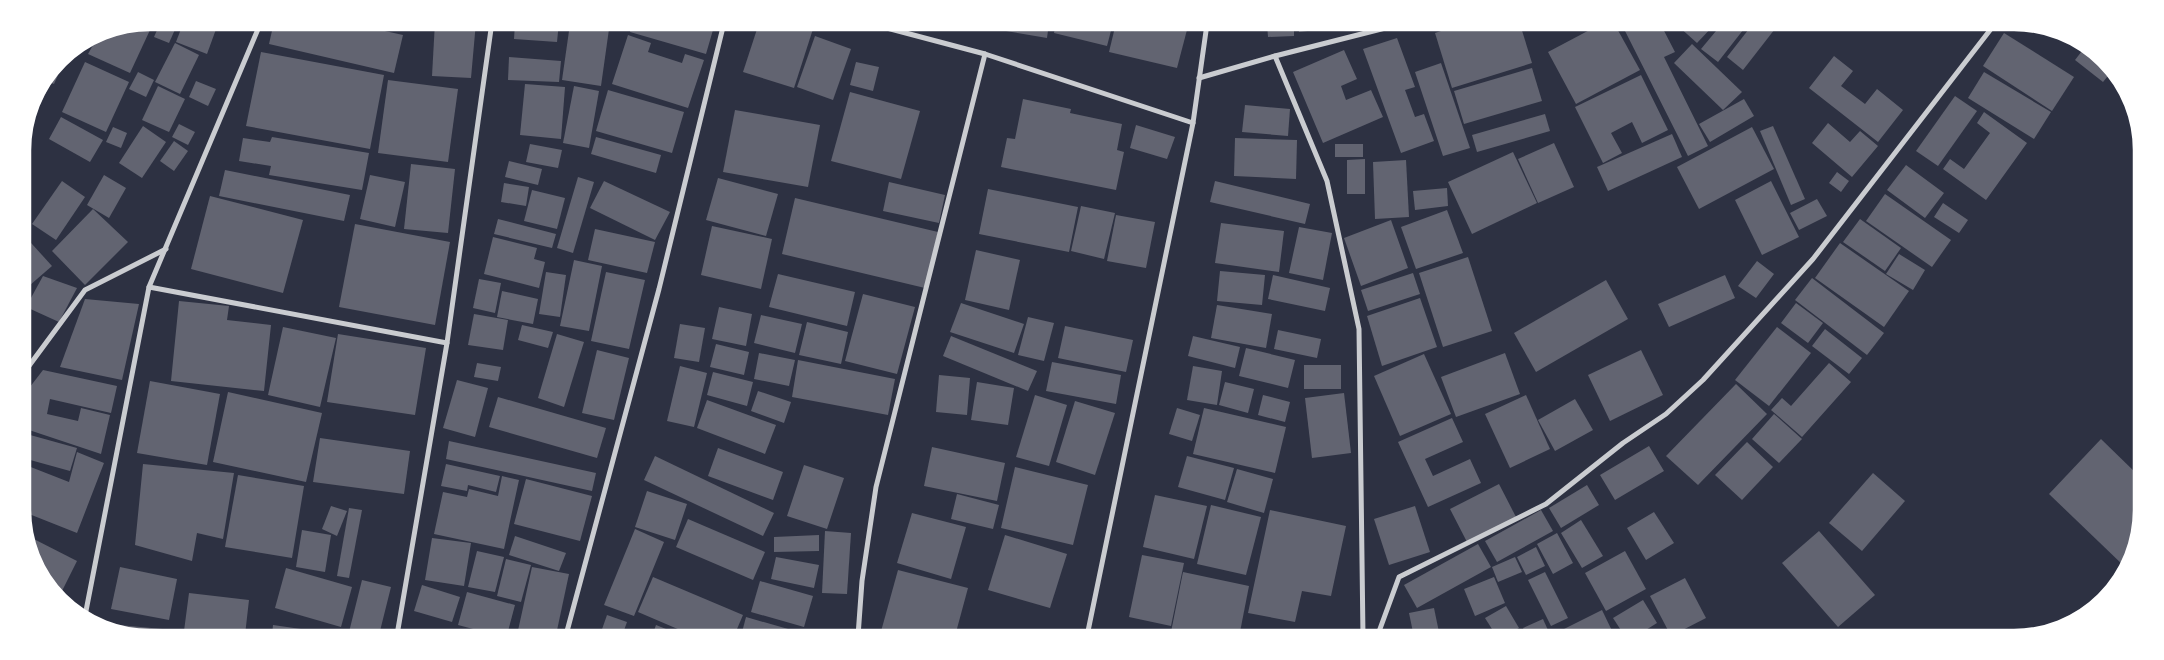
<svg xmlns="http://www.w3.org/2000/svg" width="2164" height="660" viewBox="0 0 2164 660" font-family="'DejaVu Sans',sans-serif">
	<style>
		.building { fill: #626471 }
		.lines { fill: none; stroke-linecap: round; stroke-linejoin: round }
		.minor { stroke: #caccd0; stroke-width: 5 }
		.rim { fill: none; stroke: #fff; stroke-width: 2.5 }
	</style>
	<rect width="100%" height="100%" fill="#2d3142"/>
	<g class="building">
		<path d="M 161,21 L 170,21 L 177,25 L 169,43 L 154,37 Z"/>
		<path d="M 184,21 L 219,21 L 207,54 L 176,42 Z"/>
		<path d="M 274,22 L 344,22 L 403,35 L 394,73 L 269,44 Z"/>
		<path d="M 382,22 L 418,22 L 417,29 Z"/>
		<path d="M 435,22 L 476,22 L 471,78 L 432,76 Z"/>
		<path d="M 515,22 L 559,22 L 557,42 L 514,39 Z"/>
		<path d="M 632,22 L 702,23 L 715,23 L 706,54 L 630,32 Z"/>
		<path d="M 759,23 L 793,23 L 813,29 L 794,88 L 743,72 Z"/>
		<path d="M 970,23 L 1049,23 L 1047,38 L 970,25 Z"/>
		<path d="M 1056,23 L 1113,23 L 1107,46 L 1054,33 Z"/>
		<path d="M 1116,23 L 1178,24 L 1188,26 L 1177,68 L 1109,52 Z"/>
		<path d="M 137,24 L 150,30 L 130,73 L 88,54 L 101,31 Z"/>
		<path d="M 570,24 L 609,29 L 601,86 L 562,80 Z"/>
		<path d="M 1267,24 L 1294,24 L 1294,36 L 1268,37 Z"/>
		<path d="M 1298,24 L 1359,24 L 1359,25 L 1299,32 Z"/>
		<path d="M 1462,24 L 1520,24 L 1532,63 L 1452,88 L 1435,33 Z"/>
		<path d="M 1599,25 L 1615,25 L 1640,70 L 1576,104 L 1548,52 Z"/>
		<path d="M 1622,25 L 1661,25 L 1675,52 L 1664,57 L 1708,146 L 1688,156 Z"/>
		<path d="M 1677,25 L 1714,25 L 1697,43 Z"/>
		<path d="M 1721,25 L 1747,25 L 1718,62 L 1701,49 Z"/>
		<path d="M 1752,25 L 1778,25 L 1743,70 L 1727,57 Z"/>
		<path d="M 2004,33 L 2074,77 L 2052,111 L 1983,66 Z"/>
		<path d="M 628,35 L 651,43 L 648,52 L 682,63 L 685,54 L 704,60 L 688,108 L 612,84 Z"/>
		<path d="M 815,36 L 851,49 L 833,100 L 797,87 Z"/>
		<path d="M 1397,38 L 1415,87 L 1405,90 L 1415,117 L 1424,114 L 1434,141 L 1401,153 L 1363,49 Z"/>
		<path d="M 175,43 L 199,55 L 180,94 L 155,82 Z"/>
		<path d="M 1692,44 L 1742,92 L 1723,110 L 1674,63 Z"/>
		<path d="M 2085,47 L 2105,59 L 2112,71 L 2103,82 L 2075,60 Z"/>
		<path d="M 1344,50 L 1357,79 L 1341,86 L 1346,100 L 1371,90 L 1383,117 L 1323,143 L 1293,72 Z"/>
		<path d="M 261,52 L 384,75 L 370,149 L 246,126 Z"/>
		<path d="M 68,53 L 54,84 L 44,80 L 59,59 Z"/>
		<path d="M 1834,56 L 1853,71 L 1841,86 L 1865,104 L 1877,89 L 1903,110 L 1878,142 L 1809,88 Z"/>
		<path d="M 509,57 L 561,61 L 559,82 L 508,80 Z"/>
		<path d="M 85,62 L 129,82 L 106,132 L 62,112 Z"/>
		<path d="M 856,62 L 879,67 L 873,91 L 850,85 Z"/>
		<path d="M 1441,63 L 1470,148 L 1443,156 L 1415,72 Z"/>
		<path d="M 1532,68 L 1542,101 L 1464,124 L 1454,91 Z"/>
		<path d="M 138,72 L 154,80 L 146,97 L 129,89 Z"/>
		<path d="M 1984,72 L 2051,112 L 2034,139 L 1968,98 Z"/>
		<path d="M 1641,75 L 1668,130 L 1642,143 L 1632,122 L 1611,133 L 1622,153 L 1603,163 L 1575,107 Z"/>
		<path d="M 388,80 L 458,89 L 448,162 L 378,153 Z"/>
		<path d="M 196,81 L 216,89 L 208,106 L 189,97 Z"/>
		<path d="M 525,84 L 565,87 L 561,139 L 520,135 Z"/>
		<path d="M 158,86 L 185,99 L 169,132 L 142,120 Z"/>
		<path d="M 574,86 L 599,91 L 589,148 L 563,143 Z"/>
		<path d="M 38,89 L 46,93 L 25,130 L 34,93 Z"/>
		<path d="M 608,90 L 684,112 L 672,153 L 596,131 Z"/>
		<path d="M 850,92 L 920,111 L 901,179 L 831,161 Z"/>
		<path d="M 1955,96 L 1977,111 L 1938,166 L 1916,151 Z"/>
		<path d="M 1023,99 L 1071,109 L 1070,113 L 1122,124 L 1117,150 L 1124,152 L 1116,190 L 1001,167 L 1007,138 L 1015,139 Z"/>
		<path d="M 1744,99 L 1754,116 L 1710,142 L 1699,124 Z"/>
		<path d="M 1245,105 L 1290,109 L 1288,136 L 1242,132 Z"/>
		<path d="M 735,110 L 820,125 L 808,187 L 723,172 Z"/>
		<path d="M 1984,112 L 2027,143 L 1986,200 L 1943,169 L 1950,159 L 1964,169 L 1990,133 L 1977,123 Z"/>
		<path d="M 1545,114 L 1550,131 L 1477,152 L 1472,135 Z"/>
		<path d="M 61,117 L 103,140 L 90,162 L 49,139 Z"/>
		<path d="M 1828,123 L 1850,142 L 1860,131 L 1878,146 L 1852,177 L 1812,143 Z"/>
		<path d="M 179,124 L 195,132 L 188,145 L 172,137 Z"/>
		<path d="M 1136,125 L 1175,137 L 1167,159 L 1130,148 Z"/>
		<path d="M 143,126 L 166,142 L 142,178 L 119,163 Z"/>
		<path d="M 1773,126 L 1805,199 L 1791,205 L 1760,131 Z"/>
		<path d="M 113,127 L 127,133 L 121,148 L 106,142 Z"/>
		<path d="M 1752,127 L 1774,169 L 1699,209 L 1677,167 Z"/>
		<path d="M 1672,134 L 1682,157 L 1608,191 L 1597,167 Z"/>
		<path d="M 272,137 L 369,153 L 362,190 L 269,175 L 271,166 L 239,161 L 243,138 L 270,142 Z"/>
		<path d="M 596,137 L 661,155 L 656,173 L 591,154 Z"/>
		<path d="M 1235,138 L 1297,140 L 1296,179 L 1234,176 Z"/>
		<path d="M 174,141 L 188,151 L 174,171 L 160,161 Z"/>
		<path d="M 1554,143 L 1574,187 L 1538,203 L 1518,159 Z"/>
		<path d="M 530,144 L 562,150 L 558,168 L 526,162 Z"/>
		<rect x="1335" y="144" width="28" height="13"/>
		<path d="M 1513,152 L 1537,203 L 1472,234 L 1448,182 Z"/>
		<path d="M 1365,159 L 1365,194 L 1347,194 L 1347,160 Z"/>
		<path d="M 1406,160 L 1409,217 L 1375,219 L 1373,162 Z"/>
		<path d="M 509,161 L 542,169 L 538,185 L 505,177 Z"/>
		<path d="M 411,164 L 455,169 L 448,233 L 404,229 Z"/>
		<path d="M 1906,165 L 1944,193 L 1925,218 L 1887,190 Z"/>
		<path d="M 225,170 L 350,195 L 344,221 L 219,196 Z"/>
		<path d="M 1837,172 L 1849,181 L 1841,192 L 1829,183 Z"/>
		<path d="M 104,175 L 126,188 L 109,218 L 87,205 Z"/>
		<path d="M 370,175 L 405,182 L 395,227 L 360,219 Z"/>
		<path d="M 578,177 L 594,182 L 573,253 L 557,248 Z"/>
		<path d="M 718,178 L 778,194 L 766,236 L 706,220 Z"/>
		<path d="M 62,181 L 85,197 L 56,240 L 32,224 Z"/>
		<path d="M 604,181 L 670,212 L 655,240 L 590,208 Z"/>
		<path d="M 1215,181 L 1310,204 L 1305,224 L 1210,202 Z"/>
		<path d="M 1771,181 L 1799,237 L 1762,255 L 1735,200 Z"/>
		<path d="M 889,182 L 945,195 L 939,223 L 883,211 Z"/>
		<path d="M 504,183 L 529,187 L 526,206 L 501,202 Z"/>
		<path d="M 1447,188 L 1448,206 L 1415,210 L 1413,191 Z"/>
		<path d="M 988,189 L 1078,207 L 1069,252 L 979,234 Z"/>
		<path d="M 532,190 L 565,198 L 557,229 L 524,221 Z"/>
		<path d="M 1885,194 L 1951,240 L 1932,267 L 1866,221 Z"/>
		<path d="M 210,196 L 303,220 L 283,293 L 191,269 Z"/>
		<path d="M 795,198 L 938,232 L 925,288 L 782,254 Z"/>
		<path d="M 1817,199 L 1827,216 L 1799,230 L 1790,213 Z"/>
		<path d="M 1943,203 L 1968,220 L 1959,233 L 1934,217 Z"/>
		<path d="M 1081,206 L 1115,213 L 1104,259 L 1071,251 Z"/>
		<path d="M 93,209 L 128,242 L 85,285 L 52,251 Z"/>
		<path d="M 1447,210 L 1463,253 L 1416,269 L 1401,227 Z"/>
		<path d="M 1116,215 L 1155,222 L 1146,268 L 1107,261 Z"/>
		<path d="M 498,219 L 556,234 L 552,248 L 494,234 Z"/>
		<path d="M 1860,219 L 1901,248 L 1885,271 L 1843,242 Z"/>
		<path d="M 1391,220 L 1408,268 L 1361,286 L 1344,238 Z"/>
		<path d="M 1221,223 L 1284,231 L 1279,272 L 1215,263 Z"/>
		<path d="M 355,224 L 450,242 L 435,325 L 339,307 Z"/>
		<path d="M 712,226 L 772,239 L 761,289 L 701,275 Z"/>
		<path d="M 1299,227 L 1332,233 L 1323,280 L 1289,273 Z"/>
		<path d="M 595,229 L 655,242 L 647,273 L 588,260 Z"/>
		<path d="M 22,233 L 52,266 L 22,292 Z"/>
		<path d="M 493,237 L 537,248 L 534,259 L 545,262 L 539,288 L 484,274 Z"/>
		<path d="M 1840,243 L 1909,291 L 1884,327 L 1815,278 Z"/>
		<path d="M 976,250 L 1020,260 L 1009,310 L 965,300 Z"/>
		<path d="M 1899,254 L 1925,270 L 1913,290 L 1886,274 Z"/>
		<path d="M 1468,257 L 1492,331 L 1443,347 L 1419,273 Z"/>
		<path d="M 574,260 L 602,266 L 589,331 L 560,326 Z"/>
		<path d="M 1757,261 L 1774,274 L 1756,298 L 1738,286 Z"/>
		<path d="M 1220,271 L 1265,275 L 1262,305 L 1217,301 Z"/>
		<path d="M 546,272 L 566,275 L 560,317 L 539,314 Z"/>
		<path d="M 606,272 L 645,280 L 629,349 L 591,341 Z"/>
		<path d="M 1413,273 L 1420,294 L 1368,311 L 1361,290 Z"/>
		<path d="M 778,274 L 855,292 L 847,326 L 769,307 Z"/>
		<path d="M 1273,275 L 1330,288 L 1325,311 L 1268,299 Z"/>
		<path d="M 1725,275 L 1735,298 L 1669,327 L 1658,304 Z"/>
		<path d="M 43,276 L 77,288 L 59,322 L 26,307 Z"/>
		<path d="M 1812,278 L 1884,333 L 1867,355 L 1795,300 Z"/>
		<path d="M 479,279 L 501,283 L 495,313 L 473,308 Z"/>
		<path d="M 1606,280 L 1628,319 L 1536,372 L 1514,333 Z"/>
		<path d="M 502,291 L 538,299 L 533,324 L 497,317 Z"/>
		<path d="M 863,294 L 915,307 L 897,374 L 845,361 Z"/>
		<path d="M 1420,298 L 1437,347 L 1382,366 L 1367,316 Z"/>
		<path d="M 85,299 L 139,304 L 122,380 L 60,367 Z"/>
		<path d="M 179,301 L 229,306 L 227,320 L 271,325 L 264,391 L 171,381 Z"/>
		<path d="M 961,303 L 1024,324 L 1014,353 L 950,332 Z"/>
		<path d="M 1796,303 L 1823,323 L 1808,343 L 1781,323 Z"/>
		<path d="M 1217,305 L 1272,314 L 1266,348 L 1211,338 Z"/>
		<path d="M 719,307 L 752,314 L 746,346 L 712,339 Z"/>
		<path d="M 474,314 L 508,320 L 503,350 L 468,345 Z"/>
		<path d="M 761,315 L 802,324 L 795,353 L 754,343 Z"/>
		<path d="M 1028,317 L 1054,323 L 1044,361 L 1018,355 Z"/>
		<path d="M 807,322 L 848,332 L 841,364 L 799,355 Z"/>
		<path d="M 680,324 L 705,328 L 699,362 L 674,358 Z"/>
		<path d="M 522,325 L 553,332 L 548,348 L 518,340 Z"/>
		<path d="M 1065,326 L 1133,340 L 1126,372 L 1058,358 Z"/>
		<path d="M 283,327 L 336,338 L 320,407 L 268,395 Z"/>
		<path d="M 1777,327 L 1811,353 L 1769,406 L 1735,380 Z"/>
		<path d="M 1825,329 L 1862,358 L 1849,374 L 1812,346 Z"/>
		<path d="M 1278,330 L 1321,339 L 1317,358 L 1274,349 Z"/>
		<path d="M 338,334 L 426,348 L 415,415 L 327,402 Z"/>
		<path d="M 557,334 L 584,342 L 564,407 L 538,398 Z"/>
		<path d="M 951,336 L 1037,371 L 1028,391 L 943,356 Z"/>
		<path d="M 1193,336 L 1240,347 L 1235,368 L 1188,356 Z"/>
		<path d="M 716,344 L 749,352 L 744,375 L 710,367 Z"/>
		<path d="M 1246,348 L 1295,360 L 1288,388 L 1239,376 Z"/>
		<path d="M 597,350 L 629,358 L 614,420 L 582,413 Z"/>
		<path d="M 1641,350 L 1663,395 L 1610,421 L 1588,375 Z"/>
		<path d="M 759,353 L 795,360 L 789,386 L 754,379 Z"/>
		<path d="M 1505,353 L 1520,394 L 1456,417 L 1441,377 Z"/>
		<path d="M 1424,354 L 1451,414 L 1400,436 L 1374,376 Z"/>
		<path d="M 798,360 L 895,379 L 888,415 L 792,397 Z"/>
		<path d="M 1052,362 L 1121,375 L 1116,404 L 1046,391 Z"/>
		<path d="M 477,363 L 501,367 L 498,381 L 474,377 Z"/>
		<path d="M 1829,363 L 1851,382 L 1802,437 L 1771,410 L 1782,398 L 1791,406 Z"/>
		<rect x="1304" y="365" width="37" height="24"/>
		<path d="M 680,366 L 707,373 L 694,427 L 667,421 Z"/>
		<path d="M 1193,366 L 1222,371 L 1217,405 L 1187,400 Z"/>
		<path d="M 43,370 L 117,386 L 111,413 L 50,399 L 47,414 L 78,421 L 81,408 L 110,415 L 101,454 L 23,428 L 23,396 Z"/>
		<path d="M 713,372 L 753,382 L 747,406 L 707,395 Z"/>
		<path d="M 939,375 L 970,378 L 967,415 L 936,412 Z"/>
		<path d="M 457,380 L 488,388 L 475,437 L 443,428 Z"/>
		<path d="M 150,381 L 220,394 L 207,465 L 137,453 Z"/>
		<path d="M 977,382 L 1014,388 L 1008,425 L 971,420 Z"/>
		<path d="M 1225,382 L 1254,389 L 1248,413 L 1219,405 Z"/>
		<path d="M 1736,384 L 1767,414 L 1698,485 L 1666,456 Z"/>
		<path d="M 758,391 L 791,402 L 784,423 L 751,411 Z"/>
		<path d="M 228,392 L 322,413 L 306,482 L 213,462 Z"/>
		<path d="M 1344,393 L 1351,453 L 1312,458 L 1305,398 Z"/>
		<path d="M 1035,395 L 1067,405 L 1049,466 L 1016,457 Z"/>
		<path d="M 1263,395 L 1290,402 L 1285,422 L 1258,415 Z"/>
		<path d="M 1526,395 L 1550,449 L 1510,468 L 1485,414 Z"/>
		<path d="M 498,397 L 606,428 L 597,458 L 489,427 Z"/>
		<path d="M 1575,399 L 1593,430 L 1555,451 L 1538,420 Z"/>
		<path d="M 707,400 L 776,425 L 765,454 L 697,428 Z"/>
		<path d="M 1075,401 L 1115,413 L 1095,475 L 1056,462 Z"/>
		<path d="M 1177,408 L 1200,415 L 1192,441 L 1169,434 Z"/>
		<path d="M 1204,408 L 1286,427 L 1275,473 L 1193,454 Z"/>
		<path d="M 1774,414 L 1802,439 L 1779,463 L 1752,439 Z"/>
		<path d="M 1452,418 L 1463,442 L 1425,459 L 1433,476 L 1470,459 L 1481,483 L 1428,507 L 1398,442 Z"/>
		<path d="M 23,433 L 77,448 L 70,471 L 23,458 Z"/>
		<path d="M 320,438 L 410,451 L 404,494 L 313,482 Z"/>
		<path d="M 2101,439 L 2139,476 L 2138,543 L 2124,566 L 2049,494 Z"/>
		<path d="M 449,441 L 596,473 L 592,491 L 446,459 Z"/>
		<path d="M 1747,442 L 1773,467 L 1742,500 L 1715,475 Z"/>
		<path d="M 1649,446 L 1664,471 L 1615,500 L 1600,475 Z"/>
		<path d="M 932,447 L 1005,463 L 997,501 L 924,486 Z"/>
		<path d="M 718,448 L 783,472 L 773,500 L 708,476 Z"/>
		<path d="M 77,452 L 104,463 L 77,533 L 24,512 L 23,464 L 69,482 Z"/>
		<path d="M 655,456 L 774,513 L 763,536 L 644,480 Z"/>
		<path d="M 1187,456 L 1234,468 L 1225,500 L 1178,487 Z"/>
		<path d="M 143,464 L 234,473 L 223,539 L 197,533 L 192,561 L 135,545 Z"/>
		<path d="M 446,464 L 500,476 L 496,492 L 468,485 L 467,491 L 441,486 Z"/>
		<path d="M 804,465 L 844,478 L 827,529 L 787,516 Z"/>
		<path d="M 1015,467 L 1088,485 L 1073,545 L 1001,528 Z"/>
		<path d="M 1237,469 L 1273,479 L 1264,513 L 1227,502 Z"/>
		<path d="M 1873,473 L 1905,501 L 1862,551 L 1829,523 Z"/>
		<path d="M 238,475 L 304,486 L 292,558 L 225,547 Z"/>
		<path d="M 502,476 L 519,480 L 504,549 L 434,534 L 443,492 L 467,497 L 469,489 L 498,496 Z"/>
		<path d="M 526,479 L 592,496 L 580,541 L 514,524 Z"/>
		<path d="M 1499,484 L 1516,517 L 1467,542 L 1450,509 Z"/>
		<path d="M 1587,485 L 1599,505 L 1561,528 L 1549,508 Z"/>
		<path d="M 647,491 L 687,504 L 675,540 L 635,527 Z"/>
		<path d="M 957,494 L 999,505 L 993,529 L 951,519 Z"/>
		<path d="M 1155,495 L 1207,506 L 1194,559 L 1143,547 Z"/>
		<path d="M 1211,505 L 1261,517 L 1246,575 L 1197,564 Z"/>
		<path d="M 331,506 L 347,511 L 337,536 L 322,529 Z"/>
		<path d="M 1415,506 L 1430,552 L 1389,565 L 1374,519 Z"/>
		<path d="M 349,508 L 362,510 L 349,578 L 337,576 Z"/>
		<path d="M 1270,510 L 1346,526 L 1331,596 L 1302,591 L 1295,622 L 1248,613 Z"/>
		<path d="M 1541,510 L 1553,531 L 1497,562 L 1485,541 Z"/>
		<path d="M 1654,512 L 1674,543 L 1646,560 L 1627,528 Z"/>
		<path d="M 912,513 L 966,527 L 951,579 L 897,563 Z"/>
		<path d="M 688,519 L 765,552 L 753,580 L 676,547 Z"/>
		<path d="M 1581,520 L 1603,556 L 1582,568 L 1561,533 Z"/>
		<path d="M 635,529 L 664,542 L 634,616 L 604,605 Z"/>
		<path d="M 302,530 L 331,535 L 325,572 L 296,567 Z"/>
		<path d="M 825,531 L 851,533 L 847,594 L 822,593 Z"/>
		<path d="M 1819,531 L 1875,595 L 1838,627 L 1782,563 Z"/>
		<path d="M 1557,533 L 1573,563 L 1553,574 L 1537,544 Z"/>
		<path d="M 24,534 L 77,561 L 58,599 L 24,535 Z"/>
		<path d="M 819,535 L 819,551 L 774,552 L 774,537 Z"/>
		<path d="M 1005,535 L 1067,554 L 1050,608 L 988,590 Z"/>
		<path d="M 515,536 L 566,553 L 559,571 L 509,555 Z"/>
		<path d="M 432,538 L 471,543 L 464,586 L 425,580 Z"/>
		<path d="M 1478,544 L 1491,567 L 1417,608 L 1404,585 Z"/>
		<path d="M 1536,547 L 1545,566 L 1526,575 L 1517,557 Z"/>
		<path d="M 477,551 L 504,557 L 495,592 L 468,587 Z"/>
		<path d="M 1625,551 L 1646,589 L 1606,611 L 1585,573 Z"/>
		<path d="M 1142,555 L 1184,563 L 1171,626 L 1129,617 Z"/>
		<path d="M 776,557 L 819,565 L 814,588 L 771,579 Z"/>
		<path d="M 1515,557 L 1522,572 L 1498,582 L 1492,567 Z"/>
		<path d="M 506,559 L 531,565 L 521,602 L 497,596 Z"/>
		<path d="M 120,567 L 177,579 L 169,620 L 111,609 Z"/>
		<path d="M 532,567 L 569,574 L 556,635 L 517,635 Z"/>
		<path d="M 286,568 L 352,587 L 341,627 L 275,608 Z"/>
		<path d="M 898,570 L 968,588 L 955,636 L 880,635 Z"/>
		<path d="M 1183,572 L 1249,586 L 1239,637 L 1170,637 Z"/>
		<path d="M 1545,572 L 1568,618 L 1551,626 L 1528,580 Z"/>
		<path d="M 653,577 L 743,615 L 734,636 L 694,636 L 638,612 Z"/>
		<path d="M 1494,577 L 1505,603 L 1475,616 L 1464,589 Z"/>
		<path d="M 1685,578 L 1706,618 L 1671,636 L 1650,596 Z"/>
		<path d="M 362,580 L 391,587 L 379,635 L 362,635 L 349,632 Z"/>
		<path d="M 760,581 L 813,596 L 804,627 L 751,612 Z"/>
		<path d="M 422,585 L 460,597 L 452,622 L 414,611 Z"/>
		<path d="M 467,592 L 515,605 L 507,635 L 496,635 L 458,625 Z"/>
		<path d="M 189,593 L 249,600 L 245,635 L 221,635 L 186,630 L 186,635 L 117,634 L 97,623 L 184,631 Z"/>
		<path d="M 1643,600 L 1657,623 L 1633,638 L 1626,638 L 1613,618 Z"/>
		<path d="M 1506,606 L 1519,628 L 1503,637 L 1497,637 L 1485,618 Z"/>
		<path d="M 1434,608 L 1440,637 L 1414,637 L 1409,613 Z"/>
		<path d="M 1602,610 L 1615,637 L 1556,637 L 1554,634 Z"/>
		<path d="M 607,615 L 627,622 L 622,636 L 600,635 Z"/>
		<path d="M 746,617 L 809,635 L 809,636 L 741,636 Z"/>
		<path d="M 1543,619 L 1551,637 L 1527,637 L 1523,628 Z"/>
		<path d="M 273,625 L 336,634 L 336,635 L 272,635 Z"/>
		<path d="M 656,625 L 681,635 L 681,636 L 652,636 Z"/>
	</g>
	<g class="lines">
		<g class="minor">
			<path d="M 868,23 L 985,54 L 1193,123"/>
			<path d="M 1275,56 L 1327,181 L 1359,329 L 1363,637"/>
			<path d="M 1199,78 L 1275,56 L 1401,24"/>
			<path d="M 149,287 L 447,343"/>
			<path d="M 23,374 L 85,290 L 166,249"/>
			<path d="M 85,616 L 149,287 L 261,22"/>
			<path d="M 1089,633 L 1112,637"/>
			<path d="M 397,635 L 447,343 L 492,22"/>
			<path d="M 566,635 L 659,289 L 724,23"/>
			<path d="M 858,636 L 862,581 L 876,487 L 985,54"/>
			<path d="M 1087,636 L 1193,123 L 1207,24"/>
			<path d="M 1377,637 L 1399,577 L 1546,504 L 1623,443 L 1666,414 L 1703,380 L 1813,259 L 1994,25"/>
		</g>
	</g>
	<path d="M0 0H2164V660H0ZM150 30H2014A120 120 0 0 1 2134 150V510A120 120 0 0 1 2014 630H150A120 120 0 0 1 30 510V150A120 120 0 0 1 150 30Z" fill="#fff" fill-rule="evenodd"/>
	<path class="rim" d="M150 30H2014A120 120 0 0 1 2134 150V510A120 120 0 0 1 2014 630H150A120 120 0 0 1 30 510V150A120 120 0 0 1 150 30Z"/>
</svg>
